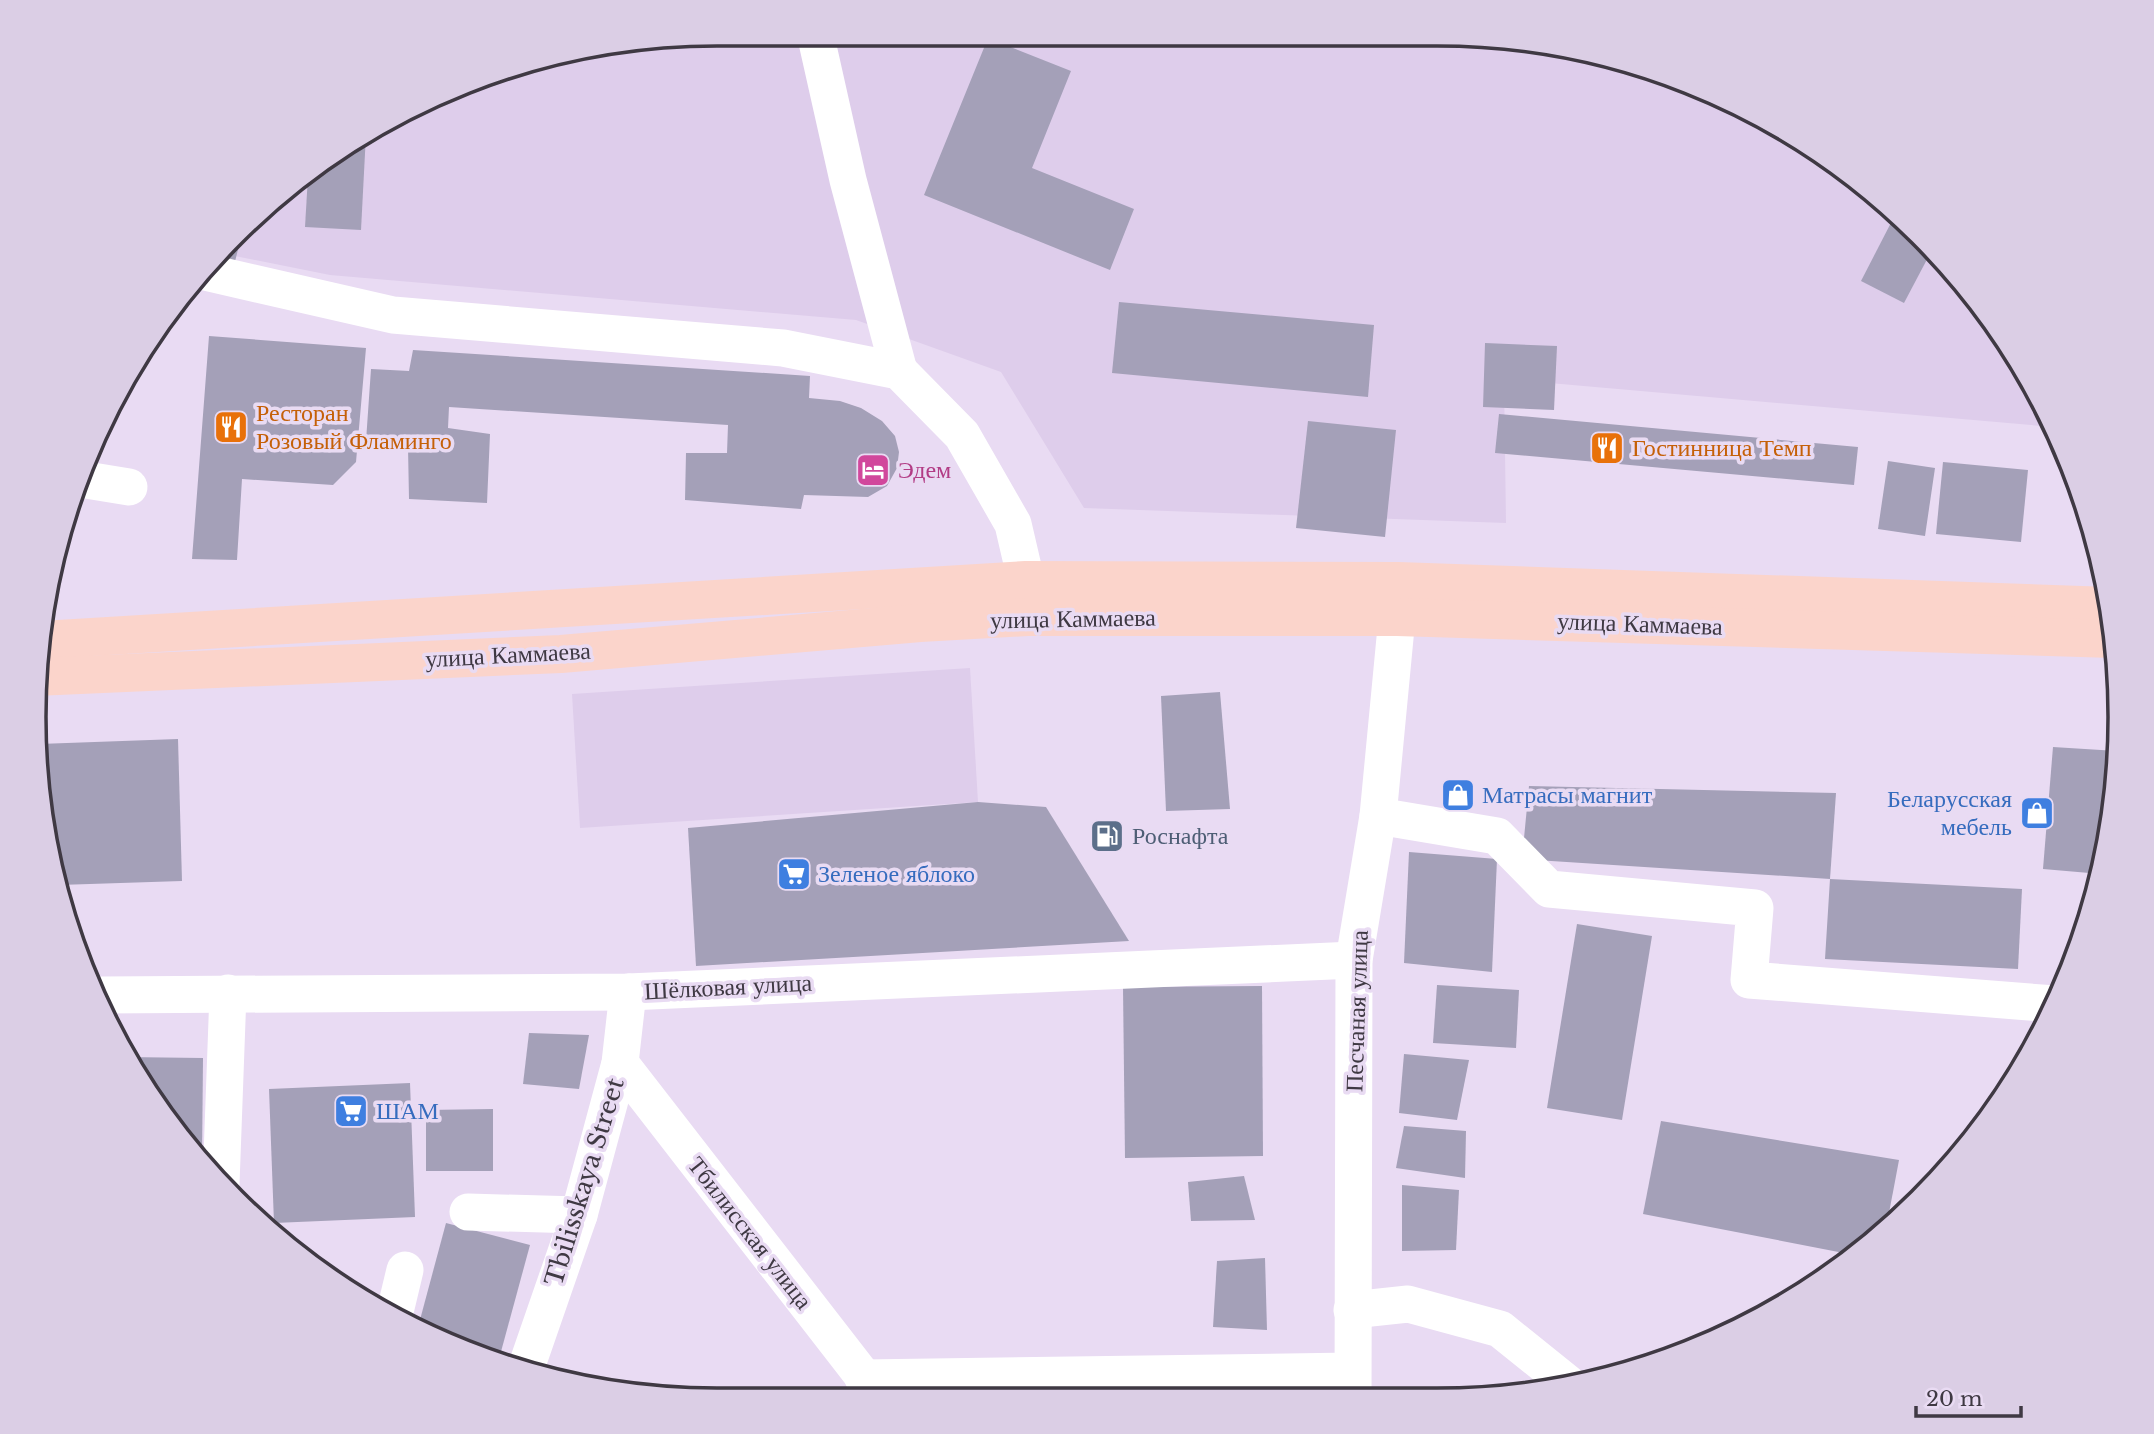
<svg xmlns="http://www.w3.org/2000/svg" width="2154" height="1434" viewBox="0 0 2154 1434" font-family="'Libre Baskerville',serif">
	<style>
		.built { fill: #decdeb }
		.building { fill: #a4a0b8 }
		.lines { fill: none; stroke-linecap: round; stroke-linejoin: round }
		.minor { stroke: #fff; stroke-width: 37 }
		.major { stroke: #fbd4cb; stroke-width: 38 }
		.labels { text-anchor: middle; stroke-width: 7; stroke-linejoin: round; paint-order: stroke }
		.food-label { font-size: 24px; fill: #c56008; stroke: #e9dbf3; text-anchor: start }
		.hotel-label { font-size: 24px; fill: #b23c85; stroke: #e9dbf3; text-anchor: start }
		.street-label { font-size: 24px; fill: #3f3943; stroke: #e9dbf3 }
		.shop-label { font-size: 24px; fill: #366cbe; stroke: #e9dbf3; text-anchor: start }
		.service-label { font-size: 24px; fill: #4e5e75; stroke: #e9dbf3; text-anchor: start }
		.rim { fill: none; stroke: #3f3943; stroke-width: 3.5 }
	</style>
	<rect width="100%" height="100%" fill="#e9dbf3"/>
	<g class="built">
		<path d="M 717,33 L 1437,33 L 1570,46 L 1740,104 L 1920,233 L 2005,337 L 2053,427 L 1504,379 L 1506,523 L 1084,508 L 1001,372 L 856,320 L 330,275 L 225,254 L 337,149 L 498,69 Z"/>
		<path d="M 970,668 L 978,802 L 580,828 L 572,694 Z"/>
	</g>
	<g class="building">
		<path d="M 988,38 L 1071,71 L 1032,168 L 1134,209 L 1110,270 L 924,195 Z"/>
		<path d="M 366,134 L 361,230 L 305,227 L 308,176 L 337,149 Z"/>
		<path d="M 1895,215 L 1920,233 L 1933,248 L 1904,303 L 1861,281 Z"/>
		<path d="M 241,238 L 232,273 L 210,268 Z"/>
		<path d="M 1119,302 L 1374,325 L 1368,397 L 1112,373 Z"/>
		<path d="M 209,336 L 366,348 L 356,462 L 333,485 L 242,479 L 237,560 L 192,559 Z"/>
		<path d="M 1485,343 L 1557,346 L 1554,410 L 1483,407 Z"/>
		<path d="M 413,350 L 810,376 L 809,398 L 840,401 L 861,408 L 882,421 L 895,436 L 899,452 L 897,468 L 887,486 L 868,497 L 804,495 L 801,509 L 685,500 L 686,453 L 727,453 L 728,425 L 449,407 L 448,428 L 490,434 L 487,503 L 409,499 L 408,447 L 366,441 L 371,369 L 409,371 Z"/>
		<path d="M 1499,414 L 1858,447 L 1854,485 L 1495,453 Z"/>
		<path d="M 1308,421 L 1396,430 L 1385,537 L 1296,528 Z"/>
		<path d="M 1888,461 L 1935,468 L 1925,536 L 1878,529 Z"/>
		<path d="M 1943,462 L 2028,470 L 2021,542 L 1936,534 Z"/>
		<path d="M 1220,692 L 1230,809 L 1166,811 L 1161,696 Z"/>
		<path d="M 178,739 L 182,881 L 59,885 L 46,851 L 39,744 Z"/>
		<path d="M 2053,747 L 2117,751 L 2108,850 L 2101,874 L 2043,869 Z"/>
		<path d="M 1529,786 L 1836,793 L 1830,879 L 1522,859 Z"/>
		<path d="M 978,802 L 1046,807 L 1129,941 L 696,966 L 688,828 Z"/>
		<path d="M 1409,852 L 1497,859 L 1492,972 L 1404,963 Z"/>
		<path d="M 1830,879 L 2022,889 L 2018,969 L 1825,959 Z"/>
		<path d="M 1577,924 L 1652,936 L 1622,1120 L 1547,1108 Z"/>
		<path d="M 1437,985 L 1519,990 L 1516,1048 L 1433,1043 Z"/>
		<path d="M 1262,986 L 1263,1156 L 1125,1158 L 1123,987 Z"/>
		<path d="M 529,1033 L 589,1035 L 579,1089 L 523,1084 Z"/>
		<path d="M 1404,1054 L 1469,1060 L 1457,1120 L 1399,1113 Z"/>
		<path d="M 124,1057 L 203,1058 L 202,1159 L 125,1059 Z"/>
		<path d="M 410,1083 L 415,1217 L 274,1223 L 269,1089 Z"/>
		<path d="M 493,1109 L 493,1171 L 426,1171 L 426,1110 Z"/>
		<path d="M 1661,1121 L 1899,1160 L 1886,1229 L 1854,1255 L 1643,1214 Z"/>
		<path d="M 1404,1126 L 1466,1131 L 1465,1178 L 1396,1168 Z"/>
		<path d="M 1244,1176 L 1255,1220 L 1191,1221 L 1188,1182 Z"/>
		<path d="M 1402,1185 L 1459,1190 L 1456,1250 L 1402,1251 Z"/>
		<path d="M 446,1223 L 530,1245 L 499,1359 L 417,1331 Z"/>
		<path d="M 1265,1258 L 1267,1330 L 1213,1327 L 1217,1261 Z"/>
	</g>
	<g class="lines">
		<g class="minor">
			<path d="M 815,33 L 848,180 L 899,371"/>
			<path d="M 205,272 L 393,315 L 783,348 L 899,371 L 962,435 L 1013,524 L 1026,580 L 1027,610"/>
			<path d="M 80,479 L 129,487"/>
			<path d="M 1378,816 L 1497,836 L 1549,889 L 1755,908 L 1749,980 L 2055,1004"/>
			<path d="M 101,995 L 628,992 L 1354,960"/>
			<path d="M 620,1063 L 879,1397"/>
			<path d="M 221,1184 L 228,993"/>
			<path d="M 468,1212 L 579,1215"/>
			<path d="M 1352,1310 L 1408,1304 L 1500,1329 L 1572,1387"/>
			<path d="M 394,1316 L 405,1270"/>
			<path d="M 526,1368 L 579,1215 L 620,1063 L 628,992"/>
			<path d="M 863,1378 L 1352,1371"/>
			<path d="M 1353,1401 L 1354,960 L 1378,816 L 1397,617 L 1397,586"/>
		</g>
		<g class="major">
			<path d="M 42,640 L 1026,580 L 1398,581 L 2110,606"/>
			<path d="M 35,677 L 561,654 L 920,623 L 1027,617 L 1397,617 L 2113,639"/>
		</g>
	</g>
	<defs>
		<g id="restaurant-square" transform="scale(1.75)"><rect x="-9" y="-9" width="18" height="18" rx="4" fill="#e8710a" stroke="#e9dbf3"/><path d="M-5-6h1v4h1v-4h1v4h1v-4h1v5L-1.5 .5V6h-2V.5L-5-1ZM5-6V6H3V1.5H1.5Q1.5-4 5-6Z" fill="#fff"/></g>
		<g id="hotel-square" transform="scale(1.75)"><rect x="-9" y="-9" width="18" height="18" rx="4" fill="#d1479c" stroke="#e9dbf3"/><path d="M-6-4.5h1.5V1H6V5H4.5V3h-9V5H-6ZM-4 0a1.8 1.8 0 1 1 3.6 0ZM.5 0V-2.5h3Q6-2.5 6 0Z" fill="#fff"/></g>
		<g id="shop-square" transform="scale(1.75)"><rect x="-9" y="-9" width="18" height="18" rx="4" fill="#3f7fe0" stroke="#e9dbf3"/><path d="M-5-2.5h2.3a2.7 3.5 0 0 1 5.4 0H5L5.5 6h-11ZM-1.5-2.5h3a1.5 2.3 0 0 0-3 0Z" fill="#fff"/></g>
		<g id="fuel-square" transform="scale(1.75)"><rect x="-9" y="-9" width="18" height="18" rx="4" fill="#5c6f8a" stroke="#e9dbf3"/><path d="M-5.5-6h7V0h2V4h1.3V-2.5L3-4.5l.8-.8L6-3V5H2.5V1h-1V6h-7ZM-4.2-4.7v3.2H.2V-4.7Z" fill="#fff"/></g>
		<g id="supermarket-square" transform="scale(1.75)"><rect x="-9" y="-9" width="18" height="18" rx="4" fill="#3f7fe0" stroke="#e9dbf3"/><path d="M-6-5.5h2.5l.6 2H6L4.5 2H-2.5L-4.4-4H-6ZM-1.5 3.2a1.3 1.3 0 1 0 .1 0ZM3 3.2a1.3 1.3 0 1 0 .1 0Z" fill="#fff"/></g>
	</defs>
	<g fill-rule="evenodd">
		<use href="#restaurant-square" x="231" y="427"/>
		<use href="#restaurant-square" x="1607" y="448"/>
		<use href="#hotel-square" x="873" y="470"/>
		<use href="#shop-square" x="1458" y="795"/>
		<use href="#shop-square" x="2037" y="813"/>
		<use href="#fuel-square" x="1107" y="836"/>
		<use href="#supermarket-square" x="794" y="874"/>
		<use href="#supermarket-square" x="351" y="1111"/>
	</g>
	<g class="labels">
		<g class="food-label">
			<text x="256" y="421">Ресторан<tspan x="256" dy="28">Розовый Фламинго</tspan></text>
			<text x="1632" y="456">Гостинница Темп</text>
		</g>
		<g class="hotel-label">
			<text x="898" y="478">Эдем</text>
		</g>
		<g class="street-label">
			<text transform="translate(1073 619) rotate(-1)" y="8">улица Каммаева</text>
			<text transform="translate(1640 624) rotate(2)" y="8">улица Каммаева</text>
			<text transform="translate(508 655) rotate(-3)" y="8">улица Каммаева</text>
			<text transform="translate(728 987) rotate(-3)" y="8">Шёлковая улица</text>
			<text transform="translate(1357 1011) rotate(-88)" y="8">Песчаная улица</text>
			<text transform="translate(585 1182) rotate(-73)" y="8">Tbilisskaya Street</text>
			<text transform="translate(750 1233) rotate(52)" y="8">Тбилисская улица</text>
		</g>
		<g class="shop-label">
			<text x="1482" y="803">Матрасы магнит</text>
			<text x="2012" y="807" text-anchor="end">Беларусская<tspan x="2012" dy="28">мебель</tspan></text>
			<text x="818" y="882">Зеленое яблоко</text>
			<text x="376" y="1119">ШАМ</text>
		</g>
		<g class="service-label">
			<text x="1132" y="844">Роснафта</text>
		</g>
	</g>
	<path d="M0 0H2154V1434H0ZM717 46H1437A671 671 0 0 1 2108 717V717A671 671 0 0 1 1437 1388H717A671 671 0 0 1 46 717V717A671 671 0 0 1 717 46Z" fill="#dbcee5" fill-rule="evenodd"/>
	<path class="rim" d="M717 46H1437A671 671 0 0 1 2108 717V717A671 671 0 0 1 1437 1388H717A671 671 0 0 1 46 717V717A671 671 0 0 1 717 46Z"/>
	<path d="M1916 1406v10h105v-10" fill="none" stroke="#3f3943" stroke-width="3.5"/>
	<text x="1926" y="1406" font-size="21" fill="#3f3943" stroke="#e9dbf3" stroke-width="5" paint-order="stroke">20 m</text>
</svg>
